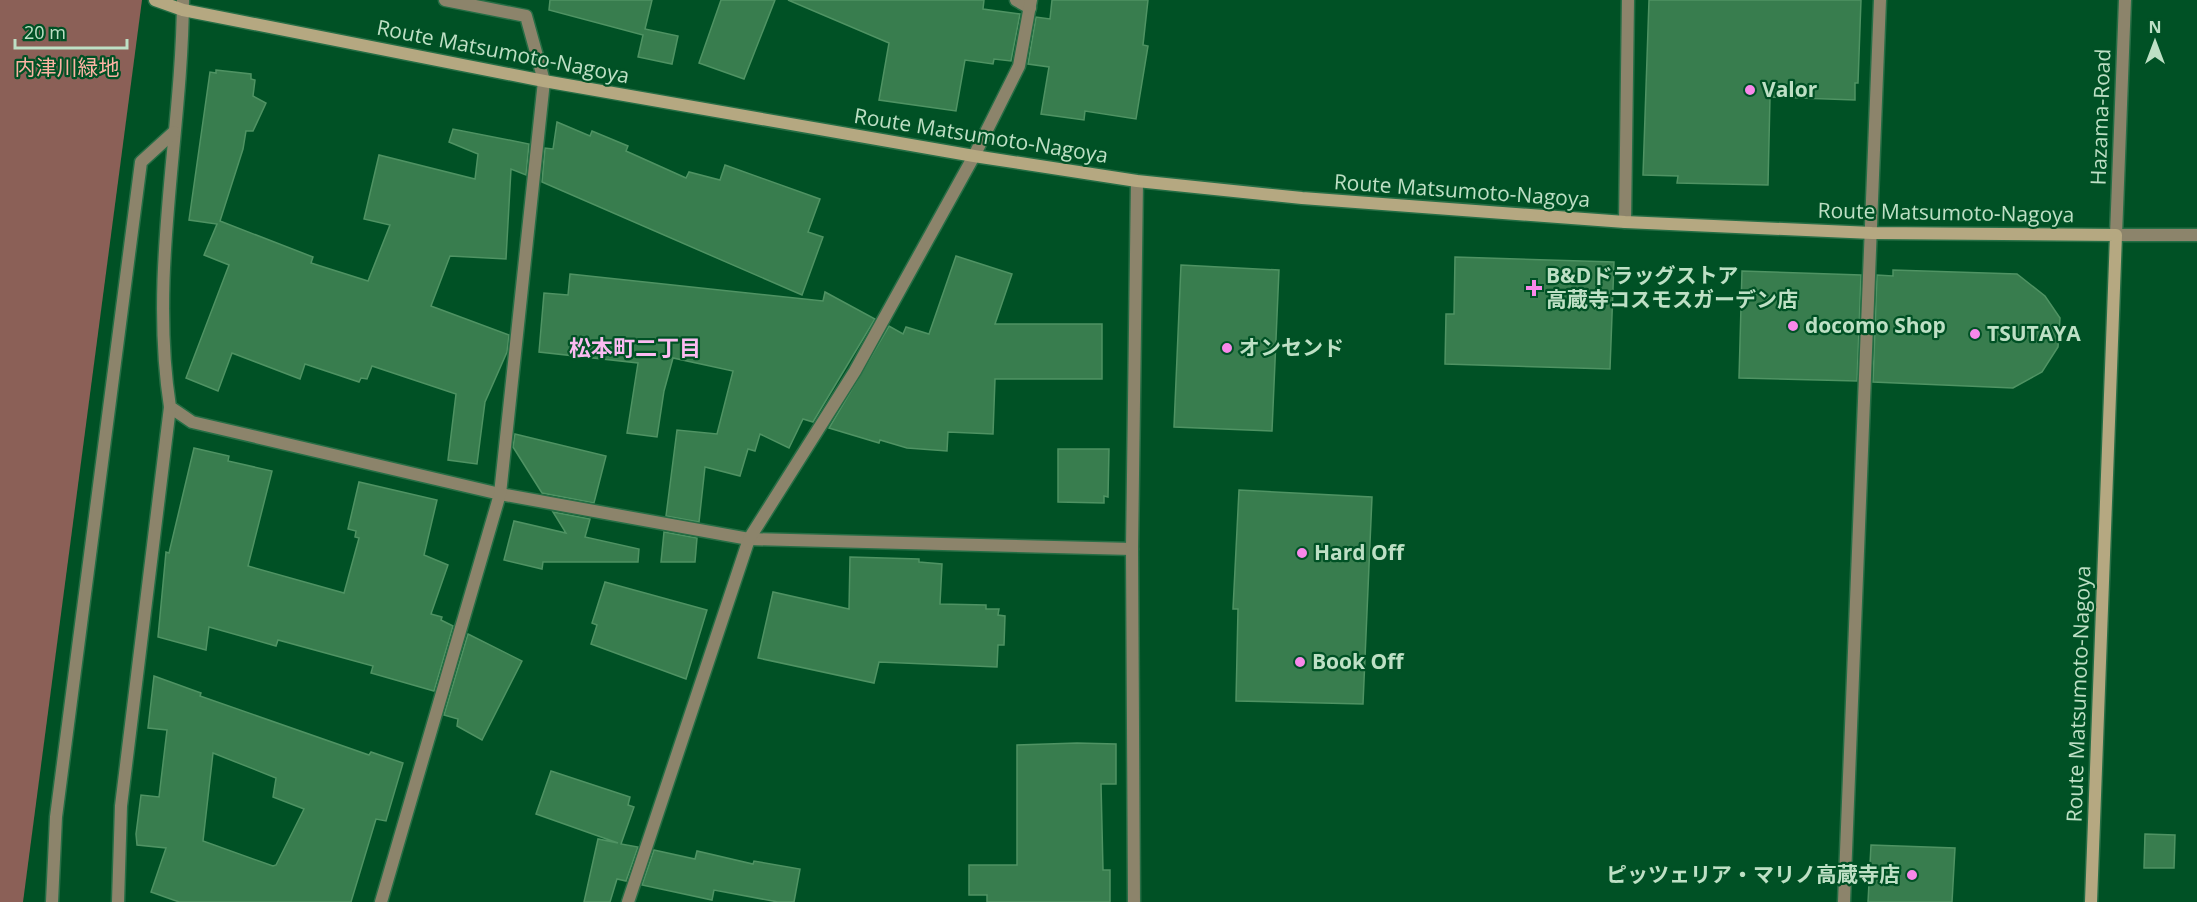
<svg xmlns="http://www.w3.org/2000/svg" width="2197" height="902" viewBox="0 0 2197 902" font-family="'Open Sans','Noto Sans JP',sans-serif">
	<style>
		.green { fill: #8b6057 }
		.building { fill: #387d4e; stroke: #4f9363; stroke-width: 1.5; fill-rule: evenodd }
		.lines { fill: none; stroke-linecap: round; stroke-linejoin: round }
		.minor-casing { stroke: #266e45; stroke-width: 15 }
		.tertiary-casing { stroke: #266e45; stroke-width: 15 }
		.secondary-casing { stroke: #266e45; stroke-width: 15 }
		.minor { stroke: #8c846b; stroke-width: 12 }
		.tertiary { stroke: #8c846b; stroke-width: 12 }
		.secondary { stroke: #b5a881; stroke-width: 12 }
		.poi-dot { fill: #f888ea; stroke: #005125; stroke-width: 2 }
		.labels { text-anchor: middle; stroke-width: 4.5; stroke-linejoin: round; paint-order: stroke }
		.street-label { font-size: 21px; fill: #bee0c5; stroke: #005125 }
		.park-label { font-size: 21px; fill: #fcb3a4; stroke: #005125 }
		.poi-label { font-size: 21px; font-weight: bold; fill: #bee0c5; stroke: #005125; text-anchor: start }
		.neighbourhood-label { font-size: 22px; font-weight: bold; fill: #fbbbf1; stroke: #005125 }
	</style>
	<rect width="100%" height="100%" fill="#005125"/>
	<path class="green" d="M 0,0 L 142,0 L 23,902 L 0,902 Z"/>
	<g class="building">
		<path d="M 550,0 L 652,0 L 645,29 L 678,36 L 672,64 L 638,57 L 643,35 L 549,10 Z"/>
		<path d="M 721,0 L 775,0 L 744,79 L 699,63 Z"/>
		<path d="M 788,0 L 984,0 L 983,9 L 1020,14 L 1011,61 L 994,59 L 993,64 L 965,60 L 956,111 L 879,100 L 889,43 Z"/>
		<path d="M 1052,0 L 1148,0 L 1143,45 L 1148,46 L 1136,119 L 1085,111 L 1084,120 L 1041,114 L 1049,67 L 1028,64 L 1036,17 L 1050,19 Z"/>
		<path d="M 1649,0 L 1861,0 L 1858,83 L 1855,83 L 1855,100 L 1770,97 L 1768,185 L 1677,183 L 1678,176 L 1643,175 Z"/>
		<path d="M 216,70 L 251,74 L 251,79 L 255,80 L 253,96 L 266,103 L 253,131 L 246,131 L 243,149 L 220,221 L 313,257 L 311,263 L 368,281 L 390,225 L 364,219 L 379,155 L 475,179 L 478,154 L 449,142 L 453,129 L 529,144 L 526,175 L 511,169 L 506,259 L 450,256 L 431,306 L 509,335 L 507,352 L 485,402 L 477,464 L 448,460 L 456,394 L 372,366 L 367,379 L 361,378 L 359,382 L 305,364 L 300,379 L 232,353 L 218,391 L 186,378 L 229,265 L 204,255 L 217,224 L 189,220 L 210,72 L 216,73 Z"/>
		<path d="M 557,122 L 590,136 L 592,131 L 628,146 L 626,151 L 686,178 L 689,172 L 720,180 L 725,165 L 820,199 L 808,232 L 823,237 L 802,295 L 542,182 L 545,148 L 553,149 Z"/>
		<path d="M 956,256 L 1012,274 L 995,324 L 1102,324 L 1102,379 L 995,379 L 993,434 L 948,432 L 947,451 L 907,448 L 880,440 L 879,443 L 829,428 L 889,326 L 903,334 L 906,327 L 929,334 Z"/>
		<path d="M 1455,257 L 1614,262 L 1610,369 L 1445,364 L 1446,314 L 1454,314 Z"/>
		<path d="M 1181,265 L 1279,270 L 1272,431 L 1174,427 Z"/>
		<path d="M 1893,270 L 2017,274 L 2045,296 L 2060,318 L 2058,347 L 2042,372 L 2013,388 L 1873,382 L 1877,275 L 1893,276 Z"/>
		<path d="M 1742,271 L 1861,275 L 1857,381 L 1739,378 Z"/>
		<path d="M 570,274 L 823,301 L 825,292 L 875,319 L 813,422 L 803,419 L 789,448 L 760,434 L 755,451 L 748,449 L 740,476 L 705,467 L 699,522 L 666,516 L 677,430 L 717,434 L 733,371 L 673,358 L 664,391 L 657,437 L 627,433 L 638,363 L 539,352 L 544,293 L 568,295 Z"/>
		<path d="M 515,434 L 606,456 L 594,503 L 542,493 L 513,447 Z"/>
		<path d="M 194,448 L 229,456 L 228,461 L 272,471 L 248,566 L 344,593 L 359,538 L 355,537 L 356,531 L 348,529 L 359,482 L 437,500 L 424,555 L 448,565 L 431,614 L 442,617 L 441,620 L 453,626 L 434,691 L 371,673 L 373,666 L 278,640 L 276,646 L 209,627 L 206,650 L 158,637 L 166,552 L 169,553 Z"/>
		<path d="M 1058,449 L 1109,449 L 1108,497 L 1104,496 L 1104,503 L 1058,502 Z"/>
		<path d="M 1239,490 L 1372,497 L 1363,704 L 1236,701 L 1238,609 L 1233,609 Z"/>
		<path d="M 553,512 L 590,519 L 585,537 L 639,549 L 638,562 L 543,562 L 542,569 L 504,560 L 514,521 L 566,533 Z"/>
		<path d="M 664,532 L 697,538 L 695,562 L 661,562 Z"/>
		<path d="M 850,557 L 919,559 L 919,562 L 942,564 L 940,604 L 986,605 L 986,609 L 999,609 L 998,615 L 1005,616 L 1004,645 L 998,645 L 997,667 L 879,662 L 874,683 L 758,658 L 773,592 L 849,609 Z"/>
		<path d="M 605,582 L 707,610 L 686,679 L 591,644 L 597,625 L 592,623 Z"/>
		<path d="M 468,634 L 522,661 L 482,740 L 457,726 L 458,719 L 444,715 Z"/>
		<path d="M 154,676 L 201,693 L 200,696 L 369,755 L 371,752 L 403,763 L 386,821 L 376,819 L 351,902 L 179,902 L 151,892 L 166,848 L 137,845 L 136,834 L 141,795 L 159,797 L 167,730 L 148,728 ZM 213,753 L 276,778 L 273,797 L 304,809 L 276,865 L 273,866 L 203,841 Z"/>
		<path d="M 1077,743 L 1116,744 L 1116,784 L 1101,784 L 1103,870 L 1110,870 L 1110,902 L 987,902 L 987,895 L 969,895 L 969,865 L 1017,865 L 1017,745 Z"/>
		<path d="M 551,771 L 630,797 L 628,805 L 634,807 L 621,844 L 638,847 L 626,881 L 617,879 L 610,902 L 584,902 L 598,839 L 618,843 L 536,814 Z"/>
		<path d="M 2145,834 L 2175,835 L 2174,868 L 2144,868 Z"/>
		<path d="M 1871,845 L 1955,848 L 1952,902 L 1868,902 Z"/>
		<path d="M 654,850 L 695,859 L 697,851 L 753,864 L 754,861 L 800,869 L 794,902 L 778,902 L 714,890 L 712,900 L 642,885 Z"/>
	</g>
	<g class="lines">
		<g class="minor-casing">
			<g id="minor">
				<path d="M 183,0 C 182,135 149,273 170,407 L 192,422 L 500,494 L 749,539 L 1132,549"/>
				<path d="M 1016,0 L 1030,8"/>
				<path d="M 1625,222 L 1628,0"/>
				<path d="M 52,902 L 56,817 L 141,162 L 174,132"/>
				<path d="M 118,902 L 121,806 L 170,407"/>
				<path d="M 381,902 L 500,494 L 544,81 L 526,16 L 445,0"/>
				<path d="M 628,902 L 749,539 L 855,371 L 974,156 L 1019,66 L 1031,0"/>
				<path d="M 1134,902 L 1132,549 L 1137,181"/>
				<path d="M 1844,902 L 1880,0"/>
			</g>
		</g>
		<g class="tertiary-casing">
			<path id="tertiary" d="M 2125,0 L 2116,235 L 2197,235"/>
		</g>
		<g class="secondary-casing">
			<path id="secondary" d="M 155,0 L 183,10 L 544,81 L 974,156 L 1137,181 L 1302,198 L 1625,222 L 1872,233 L 2116,235 L 2091,902"/>
		</g>
		<use href="#minor" class="minor"/>
		<use href="#tertiary" class="tertiary"/>
		<use href="#secondary" class="secondary"/>
	</g>
	<g class="poi-dot">
		<circle cx="1750" cy="90" r="6"/>
		<path d="M1531 279h6v6h6v6h-6v6h-6v-6h-6v-6h6z"/>
		<circle cx="1793" cy="326" r="6"/>
		<circle cx="1975" cy="334" r="6"/>
		<circle cx="1227" cy="348" r="6"/>
		<circle cx="1302" cy="553" r="6"/>
		<circle cx="1300" cy="662" r="6"/>
		<circle cx="1912" cy="875" r="6"/>
	</g>
	<g class="labels">
		<g class="street-label">
			<text transform="translate(503 52) rotate(11)" y="7">Route Matsumoto-Nagoya</text>
			<text transform="translate(2101 117) rotate(-88)" y="7">Hazama-Road</text>
			<text transform="translate(981 136) rotate(9)" y="7">Route Matsumoto-Nagoya</text>
			<text transform="translate(1462 191) rotate(4)" y="7">Route Matsumoto-Nagoya</text>
			<text transform="translate(1946 213) rotate(1)" y="7">Route Matsumoto-Nagoya</text>
			<text transform="translate(2079 694) rotate(-88)" y="7">Route Matsumoto-Nagoya</text>
		</g>
		<g class="park-label">
			<text x="67" y="75">内津川緑地</text>
		</g>
		<g class="poi-label">
			<text x="1762" y="97">Valor</text>
			<text x="1546" y="283">B&amp;Dドラッグストア<tspan x="1546" dy="24">高蔵寺コスモスガーデン店</tspan></text>
			<text x="1805" y="333">docomo Shop</text>
			<text x="1987" y="341">TSUTAYA</text>
			<text x="1239" y="355">オンセンド</text>
			<text x="1314" y="560">Hard Off</text>
			<text x="1312" y="669">Book Off</text>
			<text x="1900" y="882" text-anchor="end">ピッツェリア・マリノ高蔵寺店</text>
		</g>
		<g class="neighbourhood-label">
			<text x="635" y="356">松本町二丁目</text>
		</g>
	</g>
	<g transform="translate(2155 42)" stroke="#005125" stroke-width="4.5" paint-order="stroke">
	<path d="M0-4.5L10 22L0 15L-10 22Z" fill="#bee0c5"/>
	<text y="-9" font-size="16" font-weight="bold" text-anchor="middle" fill="#bee0c5">N</text>
	</g>
	<path d="M15 39v9h112v-9" fill="none" stroke="#bee0c5" stroke-width="3"/>
	<text x="24" y="39" font-size="18" fill="#bee0c5" stroke="#005125" stroke-width="4.5" paint-order="stroke">20 m</text>
</svg>
